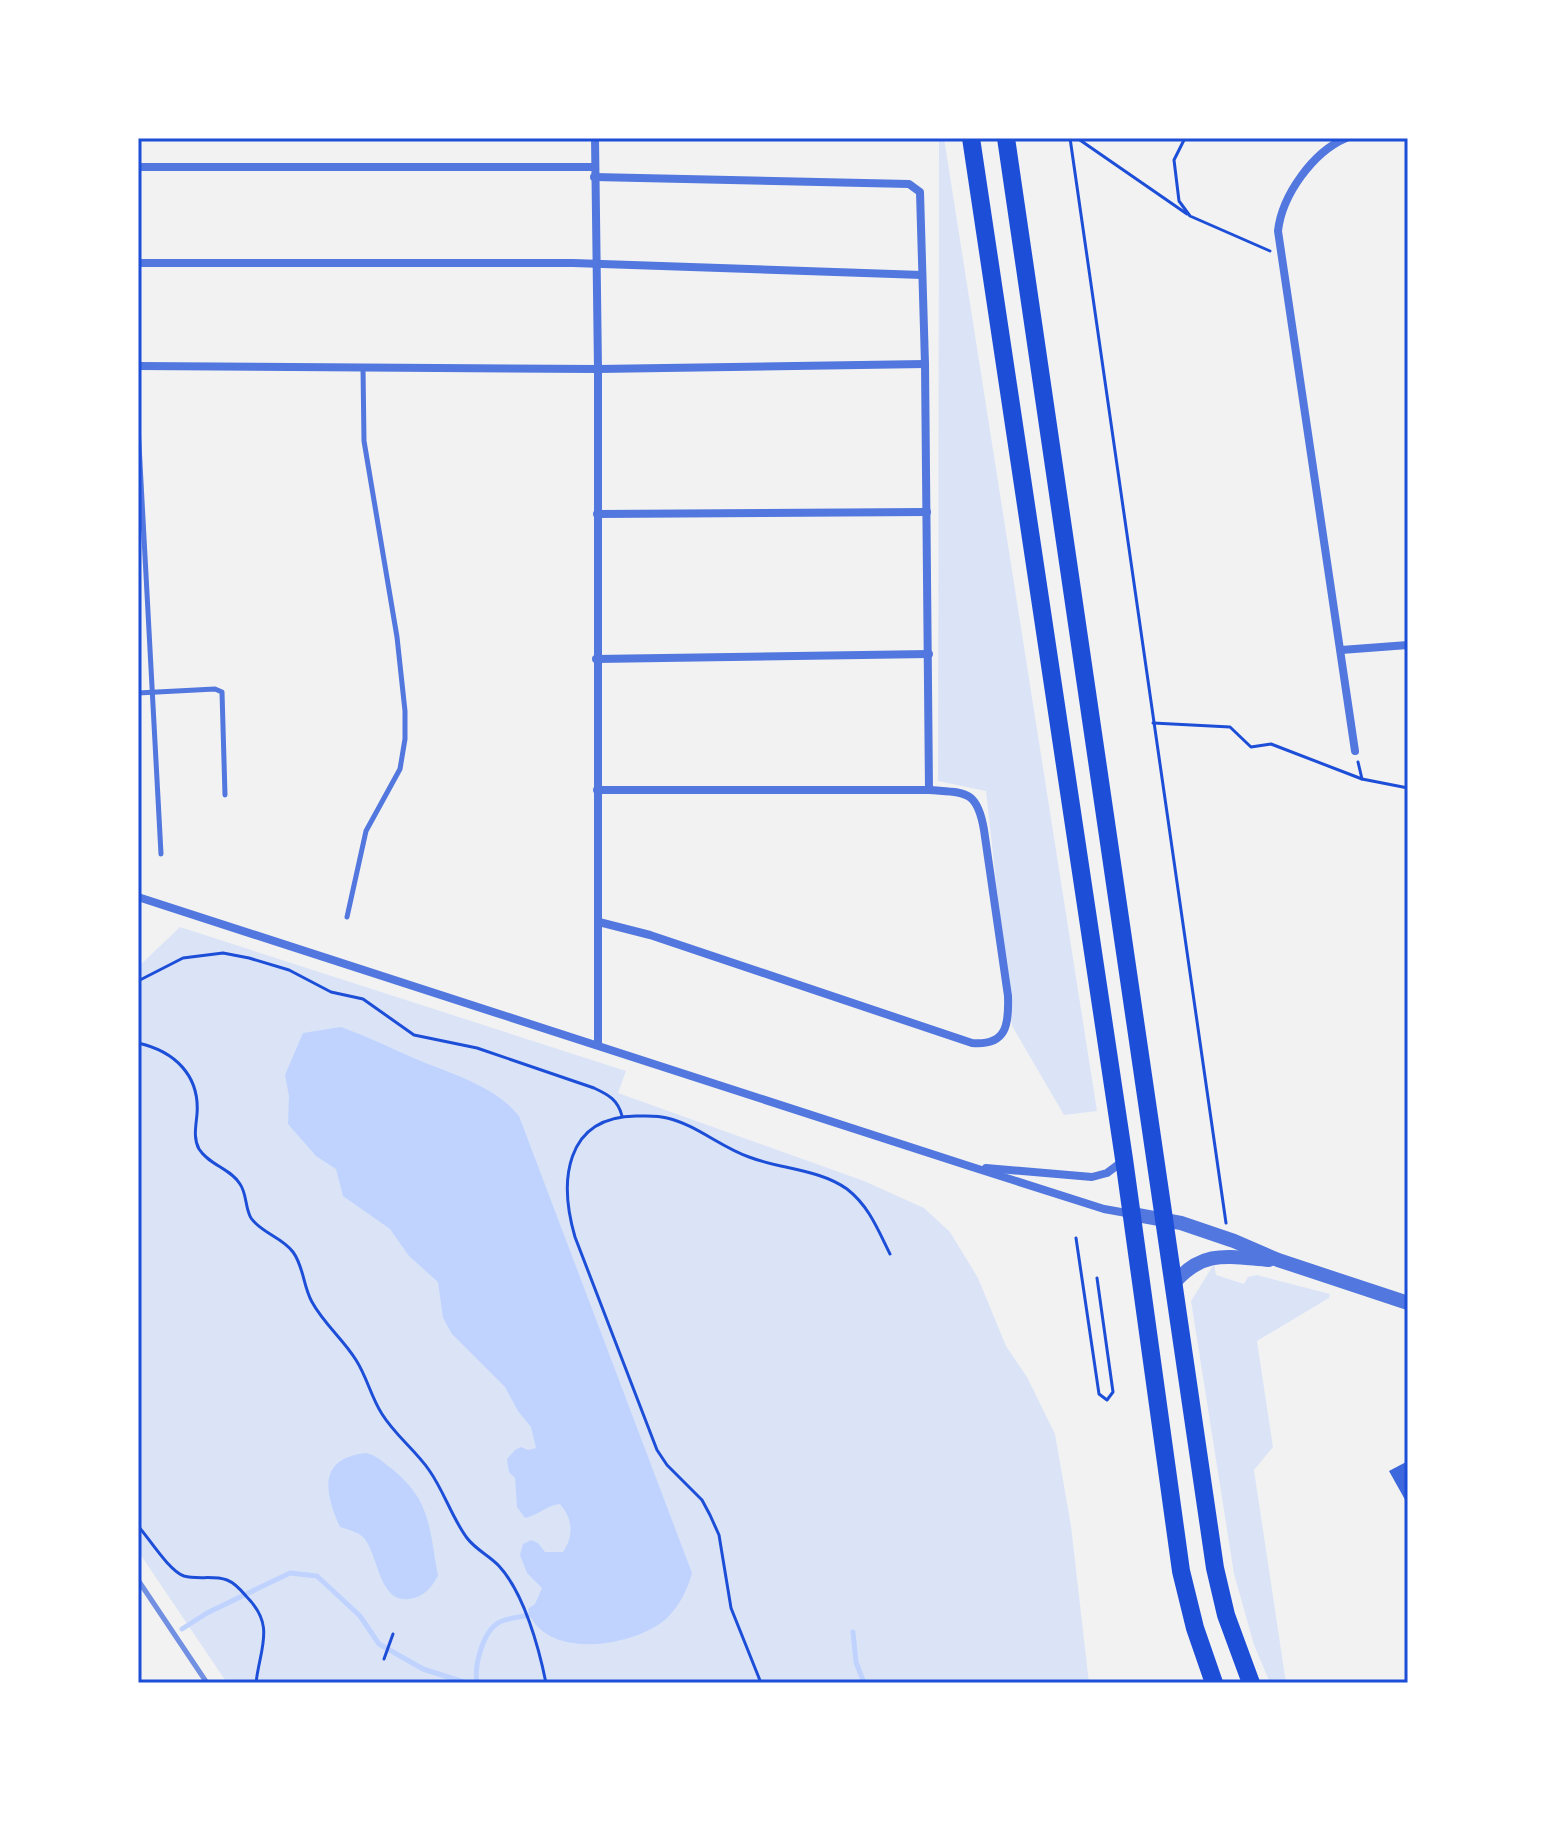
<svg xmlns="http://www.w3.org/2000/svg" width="1546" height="1821" viewBox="0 0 1546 1821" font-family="Helvetica,sans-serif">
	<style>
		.green { fill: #dbe4f7 }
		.water { fill: #bfd3fe }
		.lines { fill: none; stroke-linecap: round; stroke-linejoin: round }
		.stream { stroke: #bfd3fe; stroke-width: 5 }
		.building { fill: #3d67dc }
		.path { stroke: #1d4ed8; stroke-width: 3 }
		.service { stroke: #5277de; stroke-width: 5 }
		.minor { stroke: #5277de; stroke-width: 8 }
		.tertiary { stroke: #5277de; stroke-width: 14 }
		.trunk { stroke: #1d4ed8; stroke-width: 18 }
		.rail { stroke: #7290e2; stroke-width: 5 }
		.neatline { fill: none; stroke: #1d4ed8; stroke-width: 3 }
	</style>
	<rect width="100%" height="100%" fill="#f2f2f2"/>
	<g class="green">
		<path d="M 939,138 L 944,138 L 1097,1111 L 1064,1115 L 1012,1026 L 986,791 L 938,781 Z"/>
		<path d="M 180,927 L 626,1071 L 618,1093 L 864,1181 L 924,1208 L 950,1232 L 978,1278 L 1006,1346 L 1027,1377 L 1055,1434 L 1071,1526 L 1089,1683 L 227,1683 L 138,1551 L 138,967 Z"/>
		<path d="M 1214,1264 L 1216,1275 L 1244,1284 L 1248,1277 L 1257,1275 L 1330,1294 L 1329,1298 L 1257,1341 L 1273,1447 L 1254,1470 L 1286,1683 L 1270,1683 L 1254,1645 L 1234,1574 L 1191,1301 Z"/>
	</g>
	<g class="water">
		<path d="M 341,1027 C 366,1036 391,1048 416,1059 C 451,1074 494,1085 519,1116 L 692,1573 C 688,1589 679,1606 668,1617 C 636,1648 542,1661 528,1609 L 535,1604 L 542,1588 L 527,1573 L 520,1555 L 523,1544 L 531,1540 L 538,1543 L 545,1552 L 563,1552 C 574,1536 573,1519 560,1504 C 547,1505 537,1516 525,1518 L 517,1507 L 515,1478 L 509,1472 L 507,1459 L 515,1450 L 521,1447 L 528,1450 L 536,1448 L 531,1427 L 518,1411 L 505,1387 L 452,1334 L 443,1318 L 438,1282 L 409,1256 L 390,1229 L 343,1196 L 336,1169 L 316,1156 L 288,1124 L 289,1096 L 285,1075 L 303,1033 Z"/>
		<path d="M 366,1453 C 375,1455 381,1460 388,1466 C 431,1498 429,1527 438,1576 C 431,1588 424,1597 409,1599 C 378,1603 379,1554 363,1537 C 358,1532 347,1529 340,1527 C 324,1492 318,1458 366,1453 Z"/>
	</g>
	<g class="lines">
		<g class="stream">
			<path d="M 182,1629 L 207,1613 L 290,1573 L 317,1576 L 360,1616 L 379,1644 L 423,1669 L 467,1683"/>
			<path d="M 853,1632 L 856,1662 L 864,1683"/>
			<path d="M 477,1683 C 474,1667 482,1633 498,1623 C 506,1618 521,1617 530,1615"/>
		</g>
	</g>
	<path class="building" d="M 1408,1461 L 1408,1505 L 1389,1471 Z"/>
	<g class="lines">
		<g class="path">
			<path d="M 1070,138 L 1226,1223"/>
			<path d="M 1077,138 L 1187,214"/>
			<path d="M 1185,138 L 1174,160 L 1179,201 L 1190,216 L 1270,251"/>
			<path d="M 1153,723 L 1230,727 L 1251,747 L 1271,744 L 1362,779"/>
			<path d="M 1358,762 L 1362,779 L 1408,788"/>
			<path d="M 138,981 L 183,958 L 223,953 L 249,958 L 289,970 L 331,992 L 363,999 L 414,1035 L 477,1048 L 594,1088 C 609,1095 618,1100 622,1116"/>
			<path d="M 138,1043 C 174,1051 200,1075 197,1114 C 196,1126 193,1138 199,1149 C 209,1165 230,1168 240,1184 C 247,1194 245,1208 251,1218 C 261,1233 282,1237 293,1252 C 304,1267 303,1286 312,1302 C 324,1324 343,1339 356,1360 C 367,1377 371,1397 382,1414 C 395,1435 415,1450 429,1470 C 444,1491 452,1518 467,1538 C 476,1550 490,1556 499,1566 C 524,1593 539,1648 546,1683"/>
			<path d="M 1076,1238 L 1099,1394 L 1107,1400 L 1113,1392 L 1097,1278"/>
			<path d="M 138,1526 C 149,1538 169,1571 184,1576 C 198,1580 213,1575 227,1580 C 235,1583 241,1590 246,1596 C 276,1626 260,1647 256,1683"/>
			<path d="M 384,1659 L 393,1634"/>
			<path d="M 761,1683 L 731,1608 L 719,1535 L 710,1515 L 702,1500 L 667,1465 L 657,1450 L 575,1237 C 559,1182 564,1117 636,1116 C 646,1116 657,1115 667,1118 C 697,1125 720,1147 749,1157 C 780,1169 819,1169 847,1189 C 869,1206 878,1230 890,1254"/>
		</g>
		<g class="service">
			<path d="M 138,426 L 161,854"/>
			<path d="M 138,693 L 215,689 L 222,692 L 225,795"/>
			<path d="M 347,917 L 366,831 L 400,769 L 405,739 L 405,711 L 397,637 L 364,441 L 363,368"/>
		</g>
		<g class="minor">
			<path d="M 595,138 L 598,369 L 598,1045"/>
			<path d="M 1346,138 C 1313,152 1282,195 1278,231 L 1355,751"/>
			<path d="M 138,167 L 594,167"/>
			<path d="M 594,177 L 909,184 L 920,192 L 925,364 L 929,790"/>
			<path d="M 138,263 L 573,263 L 922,275"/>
			<path d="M 138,366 L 598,369 L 925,364"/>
			<path d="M 597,514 L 927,512"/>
			<path d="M 1341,650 L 1408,645"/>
			<path d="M 596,659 L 929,654"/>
			<path d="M 597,790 L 929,790 C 965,793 977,789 984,830 L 1008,996 C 1009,1024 1007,1046 972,1043 L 650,935 L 599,922"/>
			<path d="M 138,897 L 969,1166 L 1104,1209 L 1132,1214"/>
			<path d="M 986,1168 L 1092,1177 L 1107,1173 L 1123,1161"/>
		</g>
		<g class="tertiary">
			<path d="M 1132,1214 L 1181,1223 L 1234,1241 L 1278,1260 L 1408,1303"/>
			<path d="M 1175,1282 C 1204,1249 1229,1257 1269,1260"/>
		</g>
		<g class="trunk">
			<path d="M 971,138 L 1124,1159 L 1181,1571 L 1195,1628 L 1214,1683"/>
			<path d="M 1006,138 L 1215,1568 L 1226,1615 L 1251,1683"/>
		</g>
		<path class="rail" d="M 138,1580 L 207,1683"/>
	</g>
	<rect width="1546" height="1821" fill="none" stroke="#ffffff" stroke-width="280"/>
	<rect x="140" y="140" width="1266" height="1541" class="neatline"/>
</svg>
